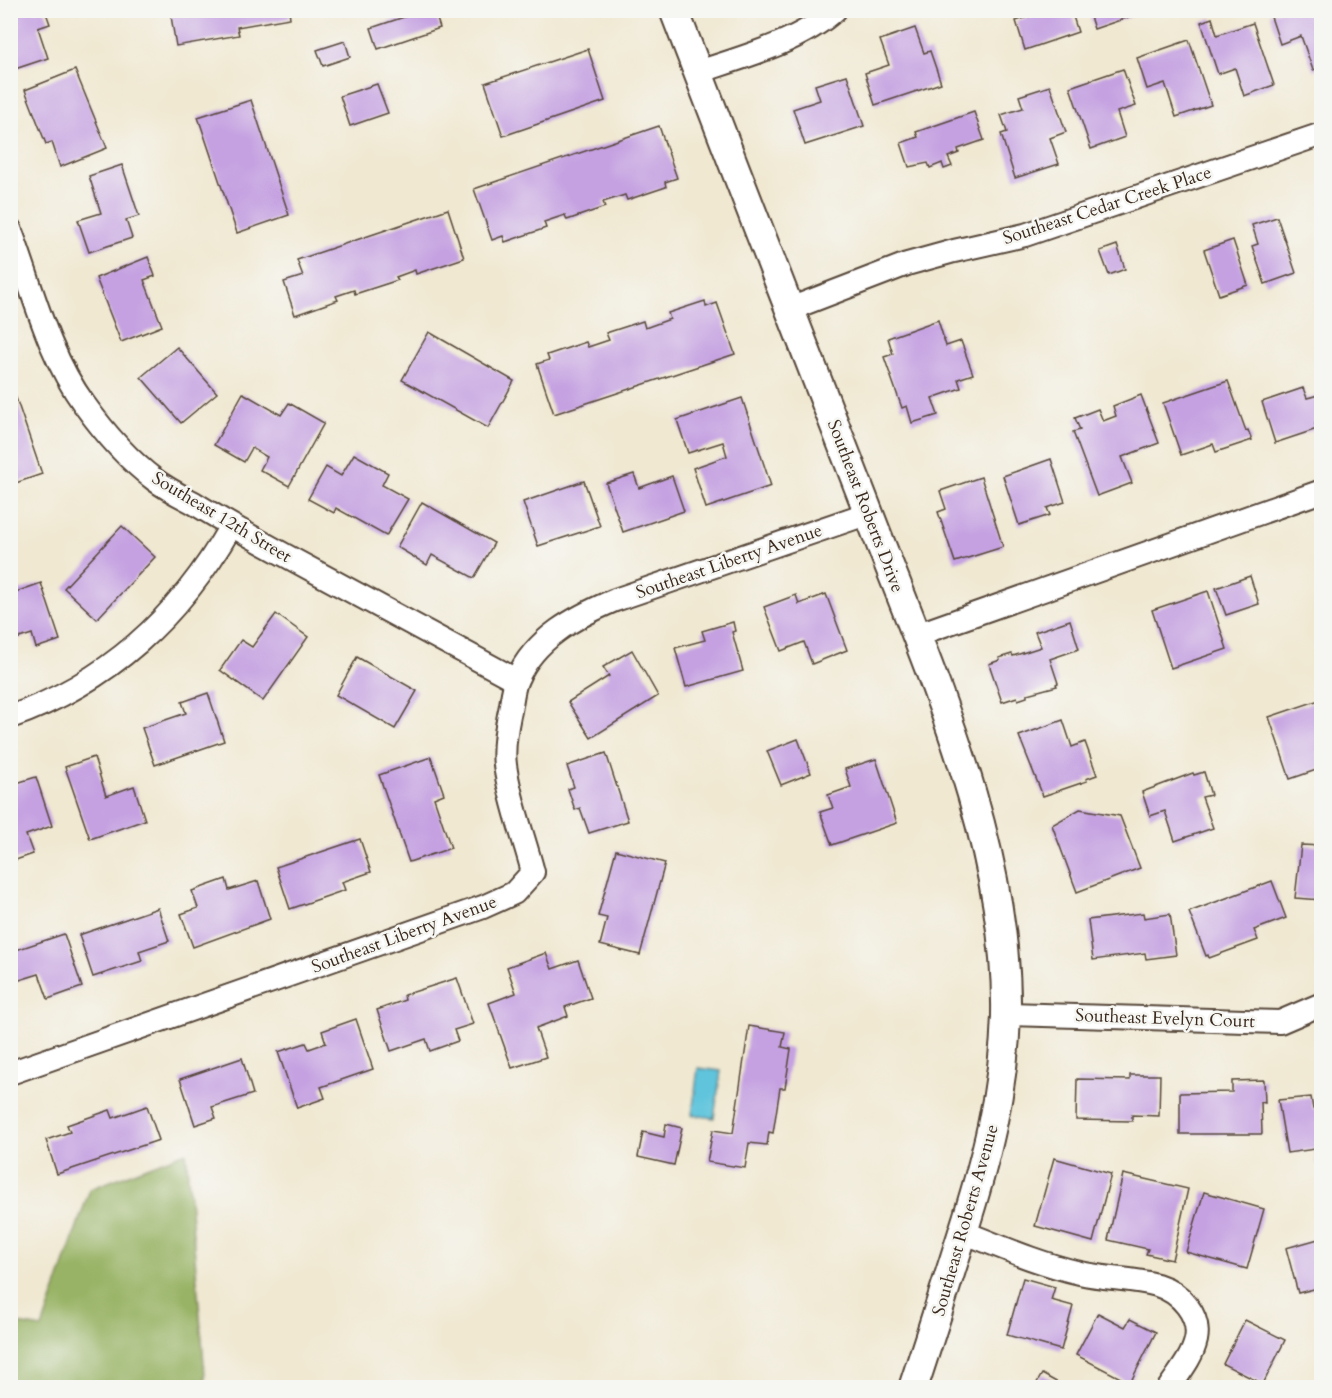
<svg xmlns="http://www.w3.org/2000/svg" width="1332" height="1398" viewBox="0 0 1332 1398" font-family="Cardo,serif">
	<style>
		.forest { fill: #98b365; stroke: #6a6e42; stroke-width: 1.5 }
		.water { fill: #5ec4dc; stroke: #4c777d; stroke-width: 1.5 }
		.building { fill: #c5a1e1 }
		.lines { fill: none; stroke-linecap: round; stroke-linejoin: round }
		.minor-casing { stroke: #564639; stroke-width: 26 }
		.tertiary-casing { stroke: #564639; stroke-width: 32 }
		.minor { stroke: #fff; stroke-width: 22 }
		.tertiary { stroke: #fff; stroke-width: 28 }
		.labels { text-anchor: middle; stroke-width: 5; stroke-linejoin: round; paint-order: stroke }
		.street-label { font-size: 18px; fill: #3b2a1e; stroke: #f6f6f2 }
	</style>
	<rect width="100%" height="100%" fill="#f6f6f2"/>
	<filter id="ink" filterUnits="userSpaceOnUse"><feTurbulence type="fractalNoise" baseFrequency=".0167" numOctaves="2"/><feDisplacementMap in="SourceGraphic" scale="12" xChannelSelector="R" yChannelSelector="G"/><feConvolveMatrix kernelMatrix="1 2 1 2 8 2 1 2 1" color-interpolation-filters="sRGB"/></filter>
	<filter id="wash" filterUnits="userSpaceOnUse"><feTurbulence type="fractalNoise" baseFrequency=".008" numOctaves="4" result="noise"/><feDisplacementMap in="SourceGraphic" scale="24" xChannelSelector="R" yChannelSelector="G"/><feGaussianBlur stdDeviation="1.35" result="paint"/><feColorMatrix in="noise" values="0 0 0 0 0 0 0 0 0 0 0 0 0 0 0 0 0 1.4 0 .05"/><feComposite in="paint" operator="in"/></filter>
	<g filter="url(#wash)">
		<rect width="100%" height="100%" fill="#f0e8d1"/>
		<path class="forest" d="M 186,1152 L 206,1387 L 11,1387 L 11,1323 L 42,1328 L 90,1189 Z"/>
		<path class="water" d="M 698,1068 L 721,1071 L 714,1118 L 692,1115 Z"/>
		<g id="blocks">
			<g class="building">
				<path d="M 10,10 L 45,10 L 50,24 L 38,28 L 48,58 L 15,69 L 10,55 Z"/>
				<path d="M 170,10 L 289,10 L 290,18 L 237,27 L 239,35 L 176,46 Z"/>
				<path d="M 425,10 L 434,10 L 440,28 L 378,49 L 371,28 Z"/>
				<path d="M 1034,10 L 1071,10 L 1078,32 L 1025,50 L 1016,21 L 1036,14 Z"/>
				<path d="M 1088,10 L 1147,10 L 1147,11 L 1094,29 Z"/>
				<path d="M 1280,10 L 1322,10 L 1322,67 L 1313,70 L 1301,36 L 1280,44 L 1270,14 Z"/>
				<path d="M 1212,18 L 1217,35 L 1253,23 L 1274,85 L 1244,96 L 1235,68 L 1218,74 L 1201,22 Z"/>
				<path d="M 915,28 L 924,53 L 930,51 L 941,83 L 875,105 L 865,73 L 889,65 L 880,40 Z"/>
				<path d="M 1189,40 L 1211,105 L 1176,117 L 1165,83 L 1147,89 L 1137,58 Z"/>
				<path d="M 345,41 L 350,57 L 323,66 L 317,50 Z"/>
				<path d="M 588,49 L 605,101 L 503,136 L 485,83 Z"/>
				<path d="M 1123,69 L 1136,106 L 1117,112 L 1125,137 L 1091,149 L 1070,87 Z"/>
				<path d="M 75,70 L 107,148 L 60,167 L 52,142 L 46,144 L 25,90 Z"/>
				<path d="M 847,75 L 864,126 L 805,145 L 793,109 L 820,100 L 815,85 Z"/>
				<path d="M 377,84 L 388,113 L 350,126 L 340,96 Z"/>
				<path d="M 1050,86 L 1066,132 L 1050,138 L 1059,164 L 1015,178 L 1001,134 L 1007,132 L 1001,115 L 1023,108 L 1019,96 Z"/>
				<path d="M 251,100 L 289,215 L 237,233 L 198,117 Z"/>
				<path d="M 974,112 L 984,140 L 958,149 L 959,153 L 948,157 L 952,166 L 944,169 L 942,163 L 930,168 L 928,163 L 909,167 L 901,143 L 918,137 L 916,132 Z"/>
				<path d="M 659,126 L 677,178 L 665,182 L 666,187 L 627,200 L 625,195 L 603,202 L 605,207 L 567,220 L 565,215 L 544,222 L 546,228 L 505,242 L 503,236 L 492,240 L 474,189 Z"/>
				<path d="M 122,165 L 139,216 L 126,220 L 132,238 L 89,252 L 78,220 L 101,213 L 89,176 Z"/>
				<path d="M 448,209 L 464,258 L 416,274 L 415,270 L 396,277 L 398,280 L 355,294 L 354,290 L 336,296 L 338,300 L 295,315 L 284,282 L 303,276 L 297,260 Z"/>
				<path d="M 1277,217 L 1296,273 L 1265,284 L 1252,246 L 1258,244 L 1252,225 Z"/>
				<path d="M 1233,240 L 1248,285 L 1219,295 L 1204,250 Z"/>
				<path d="M 1117,245 L 1125,269 L 1109,275 L 1100,251 Z"/>
				<path d="M 148,257 L 155,276 L 144,280 L 162,326 L 121,342 L 96,278 Z"/>
				<path d="M 705,301 L 706,307 L 717,303 L 735,354 L 554,414 L 537,364 L 549,360 L 547,355 L 586,342 L 588,347 L 609,340 L 606,333 L 643,321 L 645,328 L 670,319 L 668,313 Z"/>
				<path d="M 938,320 L 946,346 L 961,341 L 973,374 L 958,379 L 961,388 L 932,398 L 938,415 L 912,423 L 907,406 L 902,408 L 884,357 L 893,354 L 888,338 Z"/>
				<path d="M 429,332 L 514,381 L 488,428 L 402,380 Z"/>
				<path d="M 177,347 L 217,393 L 181,423 L 141,377 Z"/>
				<path d="M 1228,381 L 1246,431 L 1248,430 L 1252,440 L 1216,452 L 1213,444 L 1181,455 L 1163,403 Z"/>
				<path d="M 1303,388 L 1307,398 L 1322,394 L 1322,422 L 1315,424 L 1317,429 L 1275,443 L 1262,402 Z"/>
				<path d="M 243,393 L 281,415 L 289,403 L 324,423 L 289,486 L 260,470 L 267,457 L 252,448 L 244,462 L 214,445 Z"/>
				<path d="M 15,395 L 42,474 L 10,485 L 10,396 Z"/>
				<path d="M 1141,395 L 1159,443 L 1122,457 L 1132,483 L 1097,496 L 1073,432 L 1080,430 L 1075,418 L 1098,409 L 1103,421 L 1116,416 L 1113,406 Z"/>
				<path d="M 742,398 L 771,486 L 706,508 L 693,468 L 727,456 L 723,442 L 688,453 L 677,420 Z"/>
				<path d="M 354,454 L 388,473 L 382,485 L 408,499 L 386,536 L 336,508 L 334,513 L 308,499 L 326,467 L 341,476 Z"/>
				<path d="M 1051,459 L 1065,502 L 1047,508 L 1050,515 L 1019,525 L 1003,476 Z"/>
				<path d="M 634,474 L 639,488 L 672,476 L 684,511 L 623,532 L 606,483 Z"/>
				<path d="M 981,477 L 1003,547 L 955,562 L 938,512 L 946,509 L 940,491 Z"/>
				<path d="M 584,481 L 600,526 L 538,546 L 523,502 Z"/>
				<path d="M 422,502 L 494,543 L 474,578 L 432,555 L 427,565 L 397,547 Z"/>
				<path d="M 122,526 L 155,557 L 97,619 L 64,588 Z"/>
				<path d="M 1250,576 L 1259,604 L 1226,615 L 1216,588 Z"/>
				<path d="M 41,583 L 60,640 L 36,648 L 32,634 L 10,641 L 10,594 Z"/>
				<path d="M 1208,591 L 1227,649 L 1171,668 L 1152,610 Z"/>
				<path d="M 826,594 L 847,650 L 812,664 L 804,642 L 781,651 L 764,607 L 796,595 L 799,604 Z"/>
				<path d="M 276,614 L 308,637 L 263,701 L 220,670 L 241,640 L 252,647 Z"/>
				<path d="M 1070,620 L 1079,649 L 1050,659 L 1058,683 L 1056,684 L 1057,686 L 1027,694 L 1027,697 L 1018,700 L 1017,697 L 1002,702 L 989,664 L 1000,660 L 999,658 L 1012,654 L 1013,656 L 1041,647 L 1035,632 Z"/>
				<path d="M 733,622 L 735,631 L 732,632 L 743,671 L 686,687 L 675,648 L 705,640 L 702,631 Z"/>
				<path d="M 632,650 L 658,696 L 591,738 L 568,702 L 609,676 L 603,667 Z"/>
				<path d="M 357,657 L 417,691 L 395,729 L 336,695 Z"/>
				<path d="M 208,693 L 224,741 L 155,765 L 142,728 L 186,713 L 182,702 Z"/>
				<path d="M 1322,699 L 1322,750 L 1317,751 L 1322,768 L 1290,779 L 1269,717 Z"/>
				<path d="M 1063,720 L 1072,747 L 1085,742 L 1097,775 L 1086,779 L 1087,781 L 1043,796 L 1019,736 Z"/>
				<path d="M 798,739 L 811,773 L 781,785 L 767,751 Z"/>
				<path d="M 606,753 L 628,821 L 589,833 L 580,808 L 575,810 L 568,789 L 574,787 L 567,766 Z"/>
				<path d="M 94,757 L 106,796 L 134,786 L 145,820 L 90,839 L 65,767 Z"/>
				<path d="M 431,757 L 444,794 L 434,798 L 451,848 L 409,862 L 379,775 Z"/>
				<path d="M 876,759 L 897,823 L 832,845 L 820,812 L 833,808 L 828,795 L 851,787 L 845,769 Z"/>
				<path d="M 1204,772 L 1211,795 L 1202,797 L 1213,828 L 1175,841 L 1165,811 L 1150,816 L 1142,792 L 1193,773 L 1194,775 Z"/>
				<path d="M 36,777 L 52,826 L 26,835 L 33,854 L 10,862 L 10,794 L 12,794 L 10,785 Z"/>
				<path d="M 1080,809 L 1120,816 L 1140,868 L 1077,892 L 1052,825 Z"/>
				<path d="M 360,839 L 371,872 L 342,882 L 345,890 L 290,909 L 276,867 Z"/>
				<path d="M 1301,845 L 1322,846 L 1322,900 L 1295,898 Z"/>
				<path d="M 616,850 L 665,863 L 640,955 L 600,945 L 607,918 L 598,916 Z"/>
				<path d="M 226,879 L 229,890 L 258,881 L 270,919 L 193,947 L 181,914 L 198,908 L 192,891 Z"/>
				<path d="M 1272,881 L 1286,918 L 1254,930 L 1258,940 L 1209,958 L 1208,955 L 1206,956 L 1189,912 Z"/>
				<path d="M 158,908 L 169,941 L 139,951 L 142,961 L 93,977 L 79,935 Z"/>
				<path d="M 1143,913 L 1144,918 L 1170,914 L 1176,955 L 1146,959 L 1145,953 L 1093,960 L 1088,920 Z"/>
				<path d="M 64,934 L 82,987 L 48,999 L 39,974 L 10,983 L 10,952 Z"/>
				<path d="M 546,953 L 552,969 L 578,960 L 591,998 L 565,1007 L 568,1016 L 536,1028 L 546,1057 L 512,1068 L 489,1003 L 516,993 L 507,967 Z"/>
				<path d="M 457,978 L 473,1024 L 454,1030 L 458,1041 L 430,1051 L 426,1039 L 391,1051 L 377,1010 L 405,1000 L 404,995 Z"/>
				<path d="M 356,1019 L 373,1069 L 321,1087 L 325,1098 L 297,1108 L 278,1052 L 306,1043 L 309,1049 L 326,1043 L 322,1031 Z"/>
				<path d="M 749,1026 L 785,1032 L 782,1047 L 791,1049 L 785,1088 L 780,1088 L 773,1133 L 769,1132 L 767,1145 L 749,1143 L 745,1168 L 707,1162 L 713,1130 L 733,1133 Z"/>
				<path d="M 242,1058 L 253,1094 L 212,1107 L 216,1118 L 195,1125 L 180,1079 Z"/>
				<path d="M 1130,1075 L 1160,1075 L 1159,1116 L 1132,1115 L 1132,1121 L 1076,1120 L 1077,1079 L 1130,1080 Z"/>
				<path d="M 1264,1080 L 1265,1103 L 1261,1102 L 1262,1134 L 1180,1134 L 1180,1093 L 1232,1092 L 1232,1081 Z"/>
				<path d="M 1311,1097 L 1313,1109 L 1322,1108 L 1322,1163 L 1316,1164 L 1315,1149 L 1287,1153 L 1278,1100 Z"/>
				<path d="M 147,1106 L 159,1140 L 57,1174 L 46,1140 L 70,1132 L 67,1125 L 110,1110 L 113,1118 Z"/>
				<path d="M 666,1124 L 682,1128 L 674,1165 L 638,1157 L 643,1132 L 664,1137 Z"/>
				<path d="M 1054,1158 L 1111,1174 L 1093,1242 L 1035,1226 Z"/>
				<path d="M 1123,1174 L 1188,1189 L 1172,1260 L 1146,1254 L 1148,1249 L 1108,1240 Z"/>
				<path d="M 1204,1192 L 1264,1209 L 1247,1269 L 1186,1252 Z"/>
				<path d="M 1322,1238 L 1322,1287 L 1298,1293 L 1286,1248 Z"/>
				<path d="M 1023,1278 L 1055,1287 L 1051,1300 L 1073,1306 L 1061,1350 L 1007,1335 Z"/>
				<path d="M 1098,1313 L 1125,1327 L 1130,1319 L 1156,1332 L 1130,1383 L 1076,1355 Z"/>
				<path d="M 1245,1320 L 1285,1340 L 1263,1384 L 1223,1364 Z"/>
				<path d="M 1042,1374 L 1067,1388 L 1034,1388 Z"/>
			</g>
		</g>
	</g>
	<g filter="url(#ink)">
		<use href="#blocks" fill-opacity="0" stroke="#564639" stroke-width="1.5"/>
		<g class="lines">
			<g class="minor-casing">
				<g id="minor">
					<path d="M 698,72 C 741,58 802,41 835,10"/>
					<path d="M 10,229 C 33,289 46,351 84,404 C 104,432 127,459 155,480 C 167,489 181,496 194,503 C 234,528 275,550 316,572 C 383,608 450,644 516,680"/>
					<path d="M 790,309 L 907,264 L 954,251 L 1025,235 L 1322,134"/>
					<path d="M 916,635 L 1322,491"/>
					<path d="M 10,717 C 108,683 181,615 231,526"/>
					<path d="M 1006,1014 L 1280,1022 L 1322,1004"/>
					<path d="M 10,1073 L 483,907 L 514,893 L 533,872 C 524,837 510,802 505,765 C 503,750 506,730 509,715 C 512,704 512,690 517,679 C 535,638 575,617 615,600 L 869,513"/>
					<path d="M 963,1232 C 1001,1247 1040,1264 1080,1273 C 1105,1279 1132,1278 1157,1285 C 1180,1292 1201,1315 1196,1340 C 1192,1358 1179,1373 1169,1388"/>
				</g>
			</g>
			<g class="tertiary-casing">
				<path id="tertiary" d="M 674,10 C 739,180 806,350 871,519 C 931,675 1009,846 1006,1015 C 1004,1091 985,1163 962,1235 C 946,1286 930,1337 913,1388"/>
			</g>
			<use href="#minor" class="minor"/>
			<use href="#tertiary" class="tertiary"/>
		</g>
	</g>
	<g class="labels">
		<g class="street-label">
			<text transform="translate(1107 205) rotate(-18)" y="6">Southeast Cedar Creek Place</text>
			<text transform="translate(866 506) rotate(69)" y="6">Southeast Roberts Drive</text>
			<text transform="translate(222 517) rotate(31)" y="6">Southeast 12th Street</text>
			<text transform="translate(729 561) rotate(-19)" y="6">Southeast Liberty Avenue</text>
			<text transform="translate(404 934) rotate(-20)" y="6">Southeast Liberty Avenue</text>
			<text transform="translate(1165 1018) rotate(2)" y="6">Southeast Evelyn Court</text>
			<text transform="translate(965 1220) rotate(-74)" y="6">Southeast Roberts Avenue</text>
		</g>
	</g>
	<rect width="1332" height="1398" fill="none" stroke="#f6f6f2" stroke-width="36"/>
</svg>
